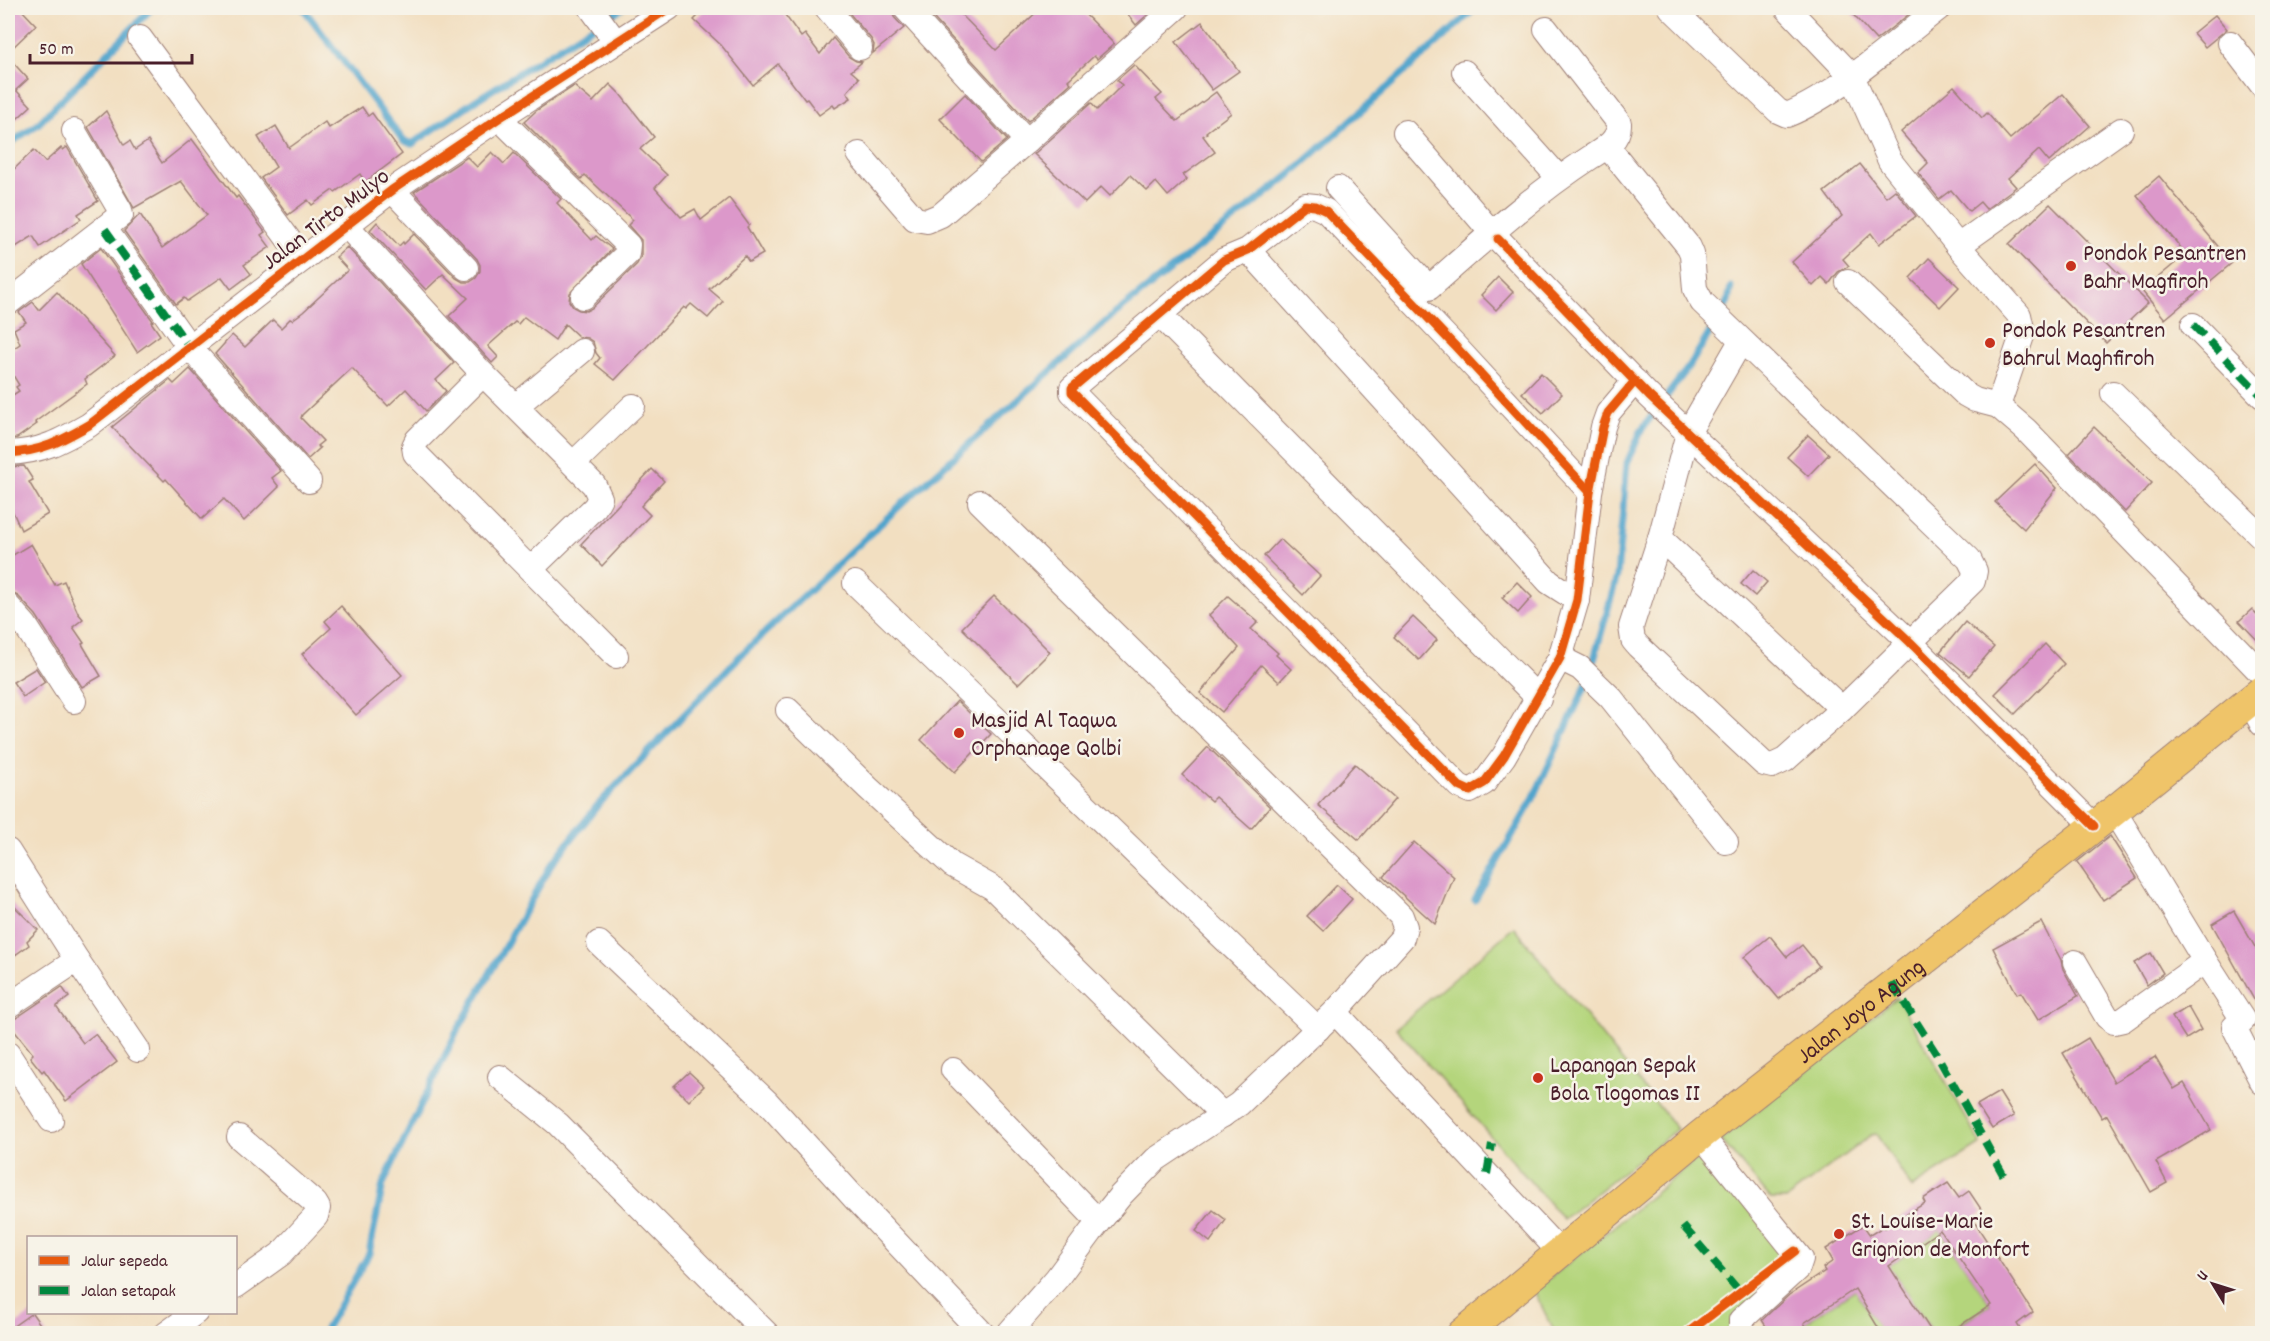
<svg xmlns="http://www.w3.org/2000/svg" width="2270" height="1341" viewBox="0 0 2270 1341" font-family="Dekko,sans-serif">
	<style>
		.green { fill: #b4d57c; stroke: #7f7a54; stroke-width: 1.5 }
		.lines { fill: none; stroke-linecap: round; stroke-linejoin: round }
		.stream { stroke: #51a4cc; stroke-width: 7 }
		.building { fill: #dc98ca }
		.minor-casing { stroke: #9e7f76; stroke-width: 26 }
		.major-casing { stroke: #9e7f76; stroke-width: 32 }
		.minor { stroke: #fff; stroke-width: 24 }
		.major { stroke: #efc469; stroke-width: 30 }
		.quiet { stroke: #00873e; stroke-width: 8; stroke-dasharray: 15 8; stroke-linecap: butt }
		.cycleway-casing { stroke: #f7f3e8; stroke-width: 13 }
		.cycleway { stroke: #e8590c; stroke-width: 9 }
		.poi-dot { fill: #c8321e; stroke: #f7f3e8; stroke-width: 2 }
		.labels { text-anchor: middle; stroke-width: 5; stroke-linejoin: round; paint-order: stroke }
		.street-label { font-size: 24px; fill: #4a1f2b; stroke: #f7f3e8 }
		.poi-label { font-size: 24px; fill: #4a1f2b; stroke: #f7f3e8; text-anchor: start }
	</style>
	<rect width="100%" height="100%" fill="#f7f3e8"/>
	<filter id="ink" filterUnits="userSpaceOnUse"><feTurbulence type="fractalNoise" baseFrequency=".0167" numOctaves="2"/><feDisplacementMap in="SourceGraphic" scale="12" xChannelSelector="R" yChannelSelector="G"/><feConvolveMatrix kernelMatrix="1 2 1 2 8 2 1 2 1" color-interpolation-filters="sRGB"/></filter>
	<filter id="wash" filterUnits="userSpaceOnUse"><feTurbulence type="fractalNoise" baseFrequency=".008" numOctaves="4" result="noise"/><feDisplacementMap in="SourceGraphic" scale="24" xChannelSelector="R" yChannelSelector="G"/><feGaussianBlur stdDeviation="1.35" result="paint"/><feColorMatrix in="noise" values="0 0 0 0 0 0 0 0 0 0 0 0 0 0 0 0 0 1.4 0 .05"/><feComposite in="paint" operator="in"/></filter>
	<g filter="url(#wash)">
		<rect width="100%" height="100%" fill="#f2dfc1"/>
		<g class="green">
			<path d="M 1514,927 L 1677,1129 L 1563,1219 L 1396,1028 Z"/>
			<path d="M 1897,997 L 1981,1144 L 1912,1188 L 1876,1134 L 1871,1135 L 1786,1199 L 1771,1199 L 1721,1140 Z"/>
			<path d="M 1702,1155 L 1786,1252 L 1788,1267 L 1733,1318 L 1729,1329 L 1731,1333 L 1555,1333 L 1534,1291 Z"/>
			<path d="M 1940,1230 L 1991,1305 L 1947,1333 L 1933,1333 L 1892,1271 L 1881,1271 Z"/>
			<path d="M 1862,1285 L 1857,1293 L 1882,1333 L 1811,1333 L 1804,1323 Z"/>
		</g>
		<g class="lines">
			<g class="stream">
				<path d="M 303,8 L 403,140 L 412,144 L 476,100 L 622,8"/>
				<path d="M 8,145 L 38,124 L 152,8"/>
				<path d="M 1591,670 L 1617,576 L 1627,463 L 1642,429 L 1690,365 L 1707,337 L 1728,301 L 1731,287"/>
				<path d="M 1475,900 L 1532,801 L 1588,681"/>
				<path d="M 323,1334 L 369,1254 L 383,1184 L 455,1035 L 551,865 L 597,806 L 743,653 L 903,503 L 1111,317 L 1290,175 L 1476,8"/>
			</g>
		</g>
		<g id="blocks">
			<g class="building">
				<path d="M 8,8 L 20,8 L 36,25 L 8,52 Z"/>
				<path d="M 706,8 L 723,8 L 729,13 L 736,8 L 754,8 L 759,14 L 769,8 L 780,8 L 801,37 L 805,34 L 820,54 L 833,38 L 849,57 L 856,61 L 862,62 L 851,71 L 859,78 L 847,92 L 851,98 L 835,108 L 833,105 L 819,115 L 807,99 L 805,100 L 778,64 L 753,85 L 721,45 L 694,20 Z"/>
				<path d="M 845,8 L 891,8 L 894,17 L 904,28 L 873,53 L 874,45 L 871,39 Z"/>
				<path d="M 924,8 L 955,8 L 996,50 L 1041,8 L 1079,8 L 1114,44 L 1097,59 L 1094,56 L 1068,80 L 1071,83 L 1028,121 Z"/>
				<path d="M 1123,8 L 1155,8 L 1136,25 Z"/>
				<path d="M 1847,8 L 1917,8 L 1876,40 Z"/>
				<path d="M 2215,15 L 2227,29 L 2205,47 L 2193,33 Z"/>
				<path d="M 1202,22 L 1239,71 L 1212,90 L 1176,42 Z"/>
				<path d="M 8,57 L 28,79 L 16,90 L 31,106 L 8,127 Z"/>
				<path d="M 1134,65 L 1162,94 L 1156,99 L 1177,121 L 1216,92 L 1231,113 L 1206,132 L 1207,133 L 1203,136 L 1215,152 L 1183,175 L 1187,179 L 1168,196 L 1156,182 L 1147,191 L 1130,175 L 1110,196 L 1101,187 L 1085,203 L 1034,154 L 1091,103 L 1097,110 L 1122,85 L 1117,80 Z"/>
				<path d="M 610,84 L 620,94 L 654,137 L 640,149 L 667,175 L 655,188 L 681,217 L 695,209 L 701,220 L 729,198 L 749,225 L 747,227 L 763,254 L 749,262 L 745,256 L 709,289 L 723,301 L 708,318 L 691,304 L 686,309 L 684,307 L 615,380 L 595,364 L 600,358 L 596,353 L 593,342 L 587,338 L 579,337 L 565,324 L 555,340 L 524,317 L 518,324 L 515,322 L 488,346 L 498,357 L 492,363 L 449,316 L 468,298 L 443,274 L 426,290 L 370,230 L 377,222 L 399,246 L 403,242 L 404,244 L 414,234 L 456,278 L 463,282 L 470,282 L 476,278 L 480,271 L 480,265 L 477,259 L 414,192 L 467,157 L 477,167 L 492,152 L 504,164 L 514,153 L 561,199 L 557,203 L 592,240 L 596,236 L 612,249 L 570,293 L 569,301 L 573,307 L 579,310 L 586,311 L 592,308 L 637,264 L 641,256 L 641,240 L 628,225 L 633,220 L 585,175 L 581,179 L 524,122 L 537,110 L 574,86 L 593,102 Z"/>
				<path d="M 1954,86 L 1982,118 L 1987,113 L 2010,139 L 2063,94 L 2090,126 L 2049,162 L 2039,150 L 2008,178 L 2016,187 L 1986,209 L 1980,202 L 1969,211 L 1951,190 L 1939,199 L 1918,173 L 1928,163 L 1901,132 Z"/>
				<path d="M 965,94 L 1007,140 L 981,162 L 940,119 Z"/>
				<path d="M 362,107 L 368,116 L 372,113 L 402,154 L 365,182 L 360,174 L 335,192 L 333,190 L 312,205 L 308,200 L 288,215 L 261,178 L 276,167 L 258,137 L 276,126 L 289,148 L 325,122 L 329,128 Z"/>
				<path d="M 106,111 L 124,145 L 130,141 L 135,150 L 148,141 L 162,163 L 192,139 L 236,198 L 238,196 L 265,232 L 261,235 L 270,247 L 244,265 L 251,274 L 231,289 L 222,277 L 187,301 L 184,298 L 176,304 L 124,231 L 140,214 L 162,248 L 207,215 L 181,181 L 134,208 L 88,127 Z"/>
				<path d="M 67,147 L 98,201 L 78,214 L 81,219 L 40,247 L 33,236 L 8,252 L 8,175 L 34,150 L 45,162 L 61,148 L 63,150 Z"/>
				<path d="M 1860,164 L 1886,197 L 1895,190 L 1916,216 L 1879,244 L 1871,233 L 1843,259 L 1849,266 L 1838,272 L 1829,284 L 1822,277 L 1813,286 L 1792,262 L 1842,216 L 1824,192 Z"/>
				<path d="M 2159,176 L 2232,263 L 2165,319 L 2142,291 L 2186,254 L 2137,195 Z"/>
				<path d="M 2050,204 L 2148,303 L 2106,343 L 2009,244 Z"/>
				<path d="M 347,247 L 454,363 L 436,380 L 446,391 L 426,411 L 406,389 L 388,406 L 352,368 L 302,415 L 301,418 L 323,441 L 317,446 L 320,448 L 308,459 L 215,354 L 232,335 L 245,347 L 273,320 L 281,328 L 290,319 L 292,320 L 303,312 L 348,270 L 336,257 Z"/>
				<path d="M 101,248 L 153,321 L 151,322 L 160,335 L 137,352 L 81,264 Z"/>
				<path d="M 1929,258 L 1959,287 L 1940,307 L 1910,278 Z"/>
				<path d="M 1498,277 L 1513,292 L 1496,310 L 1481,295 Z"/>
				<path d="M 57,292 L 115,356 L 85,379 L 87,384 L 35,422 L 37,424 L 17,438 L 8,439 L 8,398 L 19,391 L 16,387 L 19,385 L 8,367 L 8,352 L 20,344 L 14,329 L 26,322 L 19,312 L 33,302 L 39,310 Z"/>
				<path d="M 190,369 L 281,471 L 272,478 L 279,487 L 244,521 L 224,499 L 202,519 L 166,479 L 164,481 L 112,427 L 170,380 L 174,384 Z"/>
				<path d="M 1541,373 L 1562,394 L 1543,413 L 1522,393 Z"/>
				<path d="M 2094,427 L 2152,483 L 2125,512 L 2069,454 Z"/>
				<path d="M 1808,435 L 1829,454 L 1808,476 L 1787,457 Z"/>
				<path d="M 2035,464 L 2057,488 L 2024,529 L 1995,502 Z"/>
				<path d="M 24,466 L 33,480 L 29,482 L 48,514 L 21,530 L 8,501 L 8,467 Z"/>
				<path d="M 652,469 L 664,481 L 641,506 L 650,515 L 602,566 L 581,544 Z"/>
				<path d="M 1280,539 L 1320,576 L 1303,595 L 1264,556 Z"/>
				<path d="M 31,544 L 55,585 L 64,581 L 78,613 L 83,619 L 73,627 L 84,643 L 82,644 L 101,676 L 82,687 L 36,615 L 18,596 L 8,592 L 8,558 Z"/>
				<path d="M 1753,570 L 1767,582 L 1755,596 L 1741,584 Z"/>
				<path d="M 1517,582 L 1532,597 L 1518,613 L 1502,598 Z"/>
				<path d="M 994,596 L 1050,652 L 1018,684 L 962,628 Z"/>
				<path d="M 1228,596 L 1258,622 L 1251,629 L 1278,653 L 1276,655 L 1291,669 L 1279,682 L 1261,665 L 1222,712 L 1200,693 L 1239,648 L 1209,615 Z"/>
				<path d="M 341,606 L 402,675 L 356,715 L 302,654 L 331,628 L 325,621 Z"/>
				<path d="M 2252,609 L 2262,620 L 2262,645 L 2239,621 Z"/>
				<path d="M 1413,617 L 1437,640 L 1419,660 L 1394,637 Z"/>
				<path d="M 1965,622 L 1994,647 L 1969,676 L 1940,652 Z"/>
				<path d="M 2045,644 L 2064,664 L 2015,714 L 1995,694 Z"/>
				<path d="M 36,668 L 45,682 L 23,697 L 13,682 Z"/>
				<path d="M 957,701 L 991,734 L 955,772 L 921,740 Z"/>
				<path d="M 1208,747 L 1270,807 L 1251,829 L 1215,797 L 1211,801 L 1182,775 Z"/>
				<path d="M 1355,764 L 1395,799 L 1359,840 L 1318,805 Z"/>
				<path d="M 2110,836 L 2137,878 L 2103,900 L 2077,862 Z"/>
				<path d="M 1414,842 L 1454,877 L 1435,924 L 1383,877 Z"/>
				<path d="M 1337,885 L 1352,899 L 1323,931 L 1307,916 Z"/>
				<path d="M 8,900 L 38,930 L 27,941 L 29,945 L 8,960 Z"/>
				<path d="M 2234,911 L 2262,959 L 2262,1014 L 2212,924 Z"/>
				<path d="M 2041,922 L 2061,960 L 2063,969 L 2078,996 L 2038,1020 L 2021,992 L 2017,994 L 1993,948 Z"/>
				<path d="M 1770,936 L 1787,957 L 1802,945 L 1819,966 L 1779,999 L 1744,957 Z"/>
				<path d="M 2151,953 L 2163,973 L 2147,985 L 2134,963 Z"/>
				<path d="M 62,987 L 69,997 L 57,1006 L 57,1008 L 83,1043 L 95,1034 L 117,1062 L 66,1101 L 44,1070 L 42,1072 L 30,1057 L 33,1054 L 8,1023 L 8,1020 L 16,1018 Z"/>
				<path d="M 2188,1007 L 2201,1030 L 2186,1039 L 2172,1017 Z"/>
				<path d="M 2088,1038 L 2114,1082 L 2155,1057 L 2174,1089 L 2184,1083 L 2211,1130 L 2156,1162 L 2167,1183 L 2151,1192 L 2107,1115 L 2102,1118 L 2063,1053 Z"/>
				<path d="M 689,1072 L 704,1086 L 689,1101 L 674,1086 Z"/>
				<path d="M 1999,1092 L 2014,1116 L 1992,1129 L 1977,1105 Z"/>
				<path d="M 1948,1183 L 1959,1198 L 1969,1191 L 1983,1212 L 1973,1220 L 2033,1312 L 2017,1324 L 2023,1334 L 1947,1334 L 1991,1305 L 1940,1230 L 1889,1266 L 1933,1334 L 1882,1334 L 1855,1289 L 1804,1323 L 1811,1334 L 1771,1334 L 1762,1320 L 1789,1295 L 1825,1271 L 1823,1268 L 1833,1261 L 1826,1249 L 1863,1225 L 1870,1235 L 1884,1226 L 1885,1228 L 1925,1203 L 1923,1199 Z"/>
				<path d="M 1213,1210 L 1226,1220 L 1210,1242 L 1196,1231 Z"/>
				<path d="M 32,1313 L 47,1334 L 8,1334 L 8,1330 Z"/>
			</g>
		</g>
	</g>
	<g filter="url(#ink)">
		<use href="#blocks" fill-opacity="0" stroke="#9e7f76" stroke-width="1.5"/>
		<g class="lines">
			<g class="minor-casing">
				<g id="minor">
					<path d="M 591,8 L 615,41"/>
					<path d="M 827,8 L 860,48"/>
					<path d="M 905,8 L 1027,141"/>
					<path d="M 1671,8 L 1778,111 L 1787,115 C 1838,94 1895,42 1939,8"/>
					<path d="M 1787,8 L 1852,76 L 1890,161 L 1958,246 L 2019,315 L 2023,333 L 1998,406"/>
					<path d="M 140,38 L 303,259"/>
					<path d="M 2230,43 L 2262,85"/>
					<path d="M 1464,72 L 1559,178"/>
					<path d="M 499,118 L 628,245 L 627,254 L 583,297"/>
					<path d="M 1405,132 L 1492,233"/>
					<path d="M 1607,146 L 1689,247 L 1692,254 L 1695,289 L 1702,302 L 1969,559 L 1975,571 L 1973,581 L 1842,709 L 1785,760 L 1772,766 L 1764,764 L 1638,646 L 1633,640 L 1631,627 L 1660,538 L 1688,433 L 1741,341"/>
					<path d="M 859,154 L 915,219 L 927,221 L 941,215 L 1027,141 L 1176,8"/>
					<path d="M 1338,188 L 1429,288 C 1481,242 1533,195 1591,157 C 1604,149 1620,140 1619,123 L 1546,29"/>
					<path d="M 392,190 L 466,268"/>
					<path d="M 345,224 L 483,374 L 594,485 L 600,498 L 595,507 L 531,569"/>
					<path d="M 105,229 L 190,348 L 309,481"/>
					<path d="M 1498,239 L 1649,396 L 1910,642 L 2094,826"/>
					<path d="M 1958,246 L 2121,130"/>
					<path d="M 1248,250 L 1549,582 L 1577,600"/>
					<path d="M 1848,282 L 1966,395 L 1975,400 L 1998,406 L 2026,430 L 2262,674"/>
					<path d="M 8,303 L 121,215 L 120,210 L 74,131"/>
					<path d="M 1160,315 L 1539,699"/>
					<path d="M 2193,325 L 2262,396"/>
					<path d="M 483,374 L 417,440 L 414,446 L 415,453 L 616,656"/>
					<path d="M 2113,393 L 2262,537"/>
					<path d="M 516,406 L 582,351"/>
					<path d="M 8,453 C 41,452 61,441 89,425 L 392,190 L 499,118 L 669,8"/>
					<path d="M 574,463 L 633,406"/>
					<path d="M 1590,492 L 1455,346 L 1326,211 L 1315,206 L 1305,205 L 1248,250 L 1224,260 L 1072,388 L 1072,392 L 1459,786 L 1470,791 L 1484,783 L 1504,756 L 1560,658 L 1577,600 L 1590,492 L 1603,427 L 1608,413 L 1635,381"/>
					<path d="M 980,502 L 1401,916 L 1405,927 L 1402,938 L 1335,1012 L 1239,1104 L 1155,1160 L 1121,1195 L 1091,1232 L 1057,1278 L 1008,1334"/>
					<path d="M 1660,538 L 1842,709"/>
					<path d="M 855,583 L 1318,1029"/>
					<path d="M 8,606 L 25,625 L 74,701"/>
					<path d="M 1560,658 L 1580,668 L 1611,698 L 1726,842"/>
					<path d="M 2250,702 L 2262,724"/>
					<path d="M 788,710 L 868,788 L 952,865 L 993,888 L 1223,1115"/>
					<path d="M 2114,811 L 2205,961 L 2243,1020 L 2234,1027 L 2262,1082"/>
					<path d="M 8,851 L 77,960 L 8,1006"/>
					<path d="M 599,943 L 767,1102 L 858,1202 L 983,1334"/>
					<path d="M 77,960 L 138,1050"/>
					<path d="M 2075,962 L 2107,1017 L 2114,1022 L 2123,1020 L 2205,961"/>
					<path d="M 1335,1012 L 1559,1251"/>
					<path d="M 8,1054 L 51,1120"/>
					<path d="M 953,1070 L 1099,1222"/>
					<path d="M 500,1077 L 558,1124 L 767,1334"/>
					<path d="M 1701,1135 L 1801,1259 L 1798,1268 L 1741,1320 L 1741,1334"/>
					<path d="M 236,1286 L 281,1254 L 316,1216 L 318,1208 L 315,1203 L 239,1137"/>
					<path d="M 166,1334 L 196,1312"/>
				</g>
			</g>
			<g class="major-casing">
				<g id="major">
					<path id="s1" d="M 1462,1334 L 1701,1135 L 2114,811 L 2262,691"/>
				</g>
			</g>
			<use href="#minor" class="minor"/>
			<use href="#major" class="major"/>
			<g class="quiet">
				<path d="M 105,229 L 190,348"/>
				<path d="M 2193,325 L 2262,396"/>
				<path d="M 1892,983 L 1937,1055 L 2005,1178"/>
				<path d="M 1487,1174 L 1492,1144"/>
				<path d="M 1683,1226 L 1740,1292"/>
			</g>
			<g class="cycleway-casing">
				<g id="cycleway">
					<path d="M 1498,239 L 1649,396 L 1910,642 L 2094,826"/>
					<path d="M 8,453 C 41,452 61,441 89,425 L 392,190 L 499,118 L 669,8"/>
					<path d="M 1590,492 L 1455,346 L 1326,211 L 1315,206 L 1305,205 L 1248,250 L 1224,260 L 1072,388 L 1072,392 L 1459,786 L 1470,791 L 1484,783 L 1504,756 L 1560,658 L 1577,600 L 1590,492 L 1603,427 L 1608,413 L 1635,381"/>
					<path d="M 1686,1334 L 1795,1251"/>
				</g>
			</g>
			<use href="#cycleway" class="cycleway"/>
		</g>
	</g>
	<g class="poi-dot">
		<circle cx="2071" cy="266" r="6"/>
		<circle cx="1990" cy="343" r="6"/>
		<circle cx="959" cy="733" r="6"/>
		<circle cx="1538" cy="1078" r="6"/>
		<circle cx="1839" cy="1234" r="6"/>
	</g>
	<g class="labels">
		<g class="street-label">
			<text transform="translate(325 218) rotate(-37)" y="8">Jalan Tirto Mulyo</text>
			<text dy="8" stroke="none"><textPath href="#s1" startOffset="513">Jalan Joyo Agung</textPath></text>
		</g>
		<g class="poi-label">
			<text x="2083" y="260">Pondok Pesantren<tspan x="2083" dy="28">Bahr Magfiroh</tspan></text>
			<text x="2002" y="337">Pondok Pesantren<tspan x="2002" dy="28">Bahrul Maghfiroh</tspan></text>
			<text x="971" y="727">Masjid Al Taqwa<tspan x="971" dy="28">Orphanage Qolbi</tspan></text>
			<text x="1550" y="1072">Lapangan Sepak<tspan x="1550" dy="28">Bola Tlogomas II</tspan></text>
			<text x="1851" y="1228">St. Louise-Marie<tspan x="1851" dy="28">Grignion de Monfort</tspan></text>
		</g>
	</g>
	<rect width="2270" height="1341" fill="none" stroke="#f7f3e8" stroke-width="30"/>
	<rect x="27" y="1236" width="210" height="78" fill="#f7f3e8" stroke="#b29e9c" stroke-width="1.5"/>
	<rect x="39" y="1256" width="30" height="9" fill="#e8590c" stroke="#b29e9c" stroke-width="1.5"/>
	<text x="81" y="1266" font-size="18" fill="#4a1f2b">Jalur sepeda</text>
	<rect x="39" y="1286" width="30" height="9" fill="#00873e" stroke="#b29e9c" stroke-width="1.5"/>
	<text x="81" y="1296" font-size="18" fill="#4a1f2b">Jalan setapak</text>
	<g transform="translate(2213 1284) rotate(308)" stroke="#f7f3e8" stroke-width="4.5" paint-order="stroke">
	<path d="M0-4.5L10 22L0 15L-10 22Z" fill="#4a1f2b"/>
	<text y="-9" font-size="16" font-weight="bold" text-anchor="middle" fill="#4a1f2b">U</text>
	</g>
	<path d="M30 54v9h162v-9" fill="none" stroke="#4a1f2b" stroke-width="3"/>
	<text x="39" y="54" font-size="18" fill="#4a1f2b" stroke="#f7f3e8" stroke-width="4.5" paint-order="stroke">50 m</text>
</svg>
